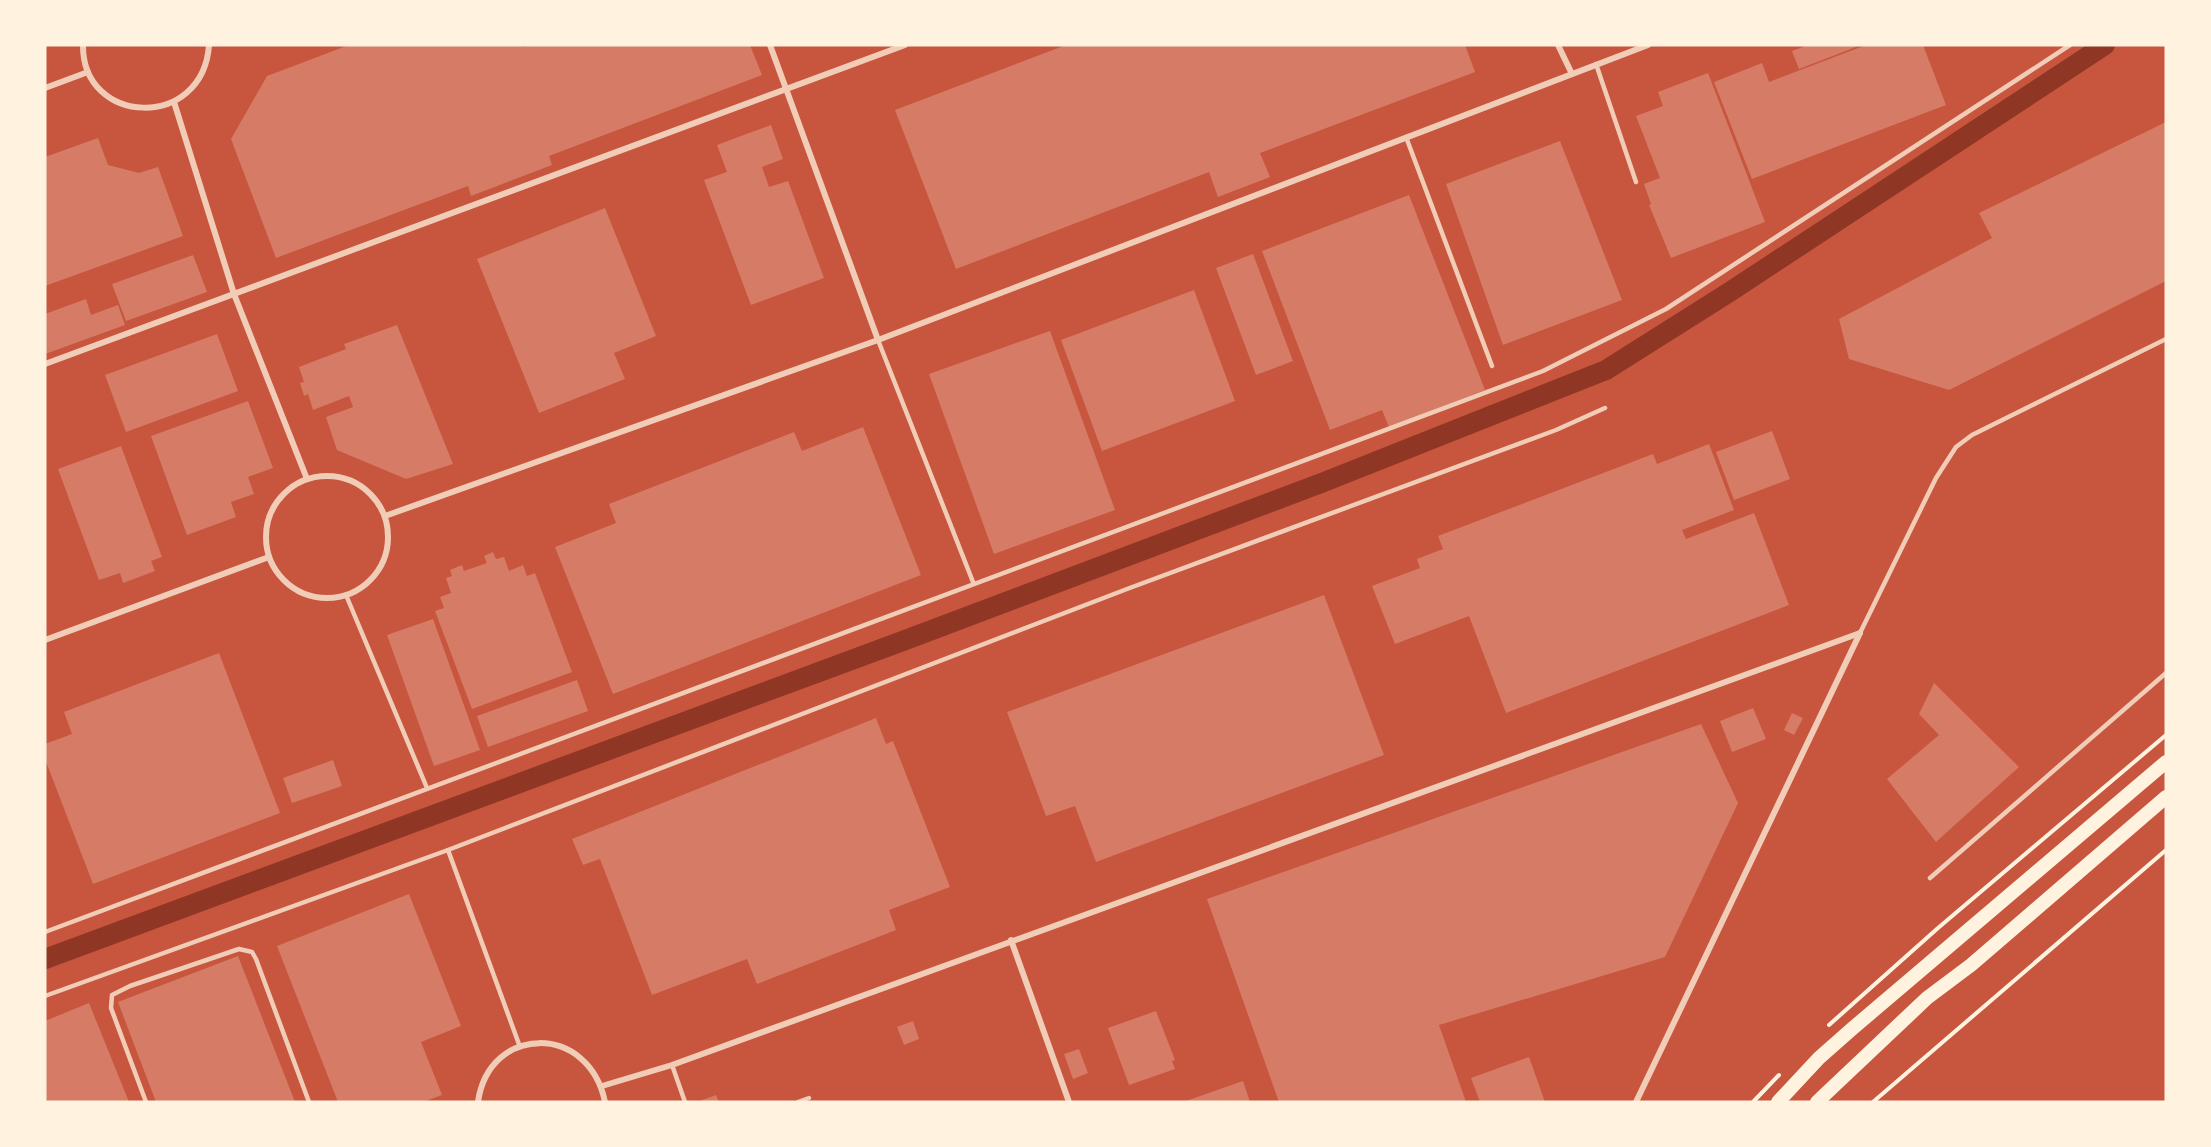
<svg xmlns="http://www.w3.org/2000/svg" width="2211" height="1147" viewBox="0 0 2211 1147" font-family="Cabin,sans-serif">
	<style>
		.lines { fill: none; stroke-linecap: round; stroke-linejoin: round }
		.canal { stroke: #8f3625; stroke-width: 20 }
		.building { fill: #d67c66 }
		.path { stroke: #fff3e0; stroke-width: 4 }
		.service { stroke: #f1ccb7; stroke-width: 4.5 }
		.minor { stroke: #f1ccb7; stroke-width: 6 }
		.trunk { stroke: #fff3e0; stroke-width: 14 }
	</style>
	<rect width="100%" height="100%" fill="#c8553d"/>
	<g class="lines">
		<path class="canal" d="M 45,959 L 900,642 L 1324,482 L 1606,370 L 1728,293 L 2105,45"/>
	</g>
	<g class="building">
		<path d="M 349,45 L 524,45 L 524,47 L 531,45 L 750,45 L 762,75 L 549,156 L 552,165 L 471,196 L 468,186 L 276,258 L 231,139 L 267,76 Z"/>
		<path d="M 1066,45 L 1465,45 L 1475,72 L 1260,153 L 1270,177 L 1218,197 L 1209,172 L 956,269 L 895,110 Z"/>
		<path d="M 1808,45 L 1861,45 L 1799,69 L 1792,51 Z"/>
		<path d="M 1866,45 L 1923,45 L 1946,105 L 1752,179 L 1714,82 L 1762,63 L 1769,82 Z"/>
		<path d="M 1708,73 L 1765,222 L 1671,258 L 1649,205 L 1651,204 L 1644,184 L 1660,178 L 1636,116 L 1663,106 L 1658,92 Z"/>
		<path d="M 2166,122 L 2166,281 L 1949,390 L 1849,359 L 1839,319 L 1992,238 L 1979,213 Z"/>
		<path d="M 771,125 L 783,159 L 762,167 L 769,187 L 788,181 L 824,278 L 751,305 L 704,180 L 727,172 L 717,145 Z"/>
		<path d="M 98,138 L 108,165 L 139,173 L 158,167 L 183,236 L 45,286 L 45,157 Z"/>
		<path d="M 1560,141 L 1622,300 L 1503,345 L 1446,184 Z"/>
		<path d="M 1409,195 L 1485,390 L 1389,427 L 1382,410 L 1330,430 L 1262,251 Z"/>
		<path d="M 605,208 L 656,336 L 614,353 L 625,379 L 539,413 L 477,259 Z"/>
		<path d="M 1253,254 L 1293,361 L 1256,375 L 1216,268 Z"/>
		<path d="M 193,255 L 207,292 L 126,321 L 112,284 Z"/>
		<path d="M 1194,290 L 1235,401 L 1102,451 L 1061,340 Z"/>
		<path d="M 86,299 L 91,315 L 118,305 L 125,325 L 45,354 L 45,314 Z"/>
		<path d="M 397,325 L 453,464 L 406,479 L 337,450 L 326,417 L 353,407 L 349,396 L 313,410 L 308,394 L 304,396 L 300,383 L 304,382 L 299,367 L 346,349 L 344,344 Z"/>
		<path d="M 1050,331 L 1115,510 L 994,554 L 929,374 Z"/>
		<path d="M 217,334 L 238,391 L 126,432 L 105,375 Z"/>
		<path d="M 248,401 L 273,468 L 248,477 L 254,494 L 231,502 L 236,517 L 187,535 L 151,436 Z"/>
		<path d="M 863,427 L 921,575 L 613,694 L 555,547 L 616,523 L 609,504 L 794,432 L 802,451 Z"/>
		<path d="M 1772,431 L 1790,479 L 1734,500 L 1716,452 Z"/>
		<path d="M 1709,444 L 1734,510 L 1682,530 L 1686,539 L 1754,513 L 1789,605 L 1506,713 L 1469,616 L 1395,644 L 1372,586 L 1420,568 L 1417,559 L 1443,549 L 1438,536 L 1653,454 L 1657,464 Z"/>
		<path d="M 121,446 L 162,557 L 151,561 L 155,571 L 123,583 L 120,573 L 99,580 L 58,469 Z"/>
		<path d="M 493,552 L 496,559 L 504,557 L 509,571 L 523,565 L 527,576 L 535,573 L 572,672 L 472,709 L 435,611 L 444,608 L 440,597 L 451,593 L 446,578 L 452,576 L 450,570 L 462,565 L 464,571 L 487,563 L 484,556 Z"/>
		<path d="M 1324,595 L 1384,755 L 1096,862 L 1075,806 L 1046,816 L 1007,712 Z"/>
		<path d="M 433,619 L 480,750 L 434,766 L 387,635 Z"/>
		<path d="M 219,653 L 280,813 L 93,884 L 45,759 L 45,744 L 72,734 L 64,712 Z"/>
		<path d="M 577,680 L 588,711 L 488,747 L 477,716 Z"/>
		<path d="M 1934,683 L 2019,767 L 1936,842 L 1887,779 L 1939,735 L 1919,714 Z"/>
		<path d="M 1753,708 L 1766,739 L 1732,752 L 1720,721 Z"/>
		<path d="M 1792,713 L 1803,718 L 1794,735 L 1784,730 Z"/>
		<path d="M 876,718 L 886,744 L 893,741 L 950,887 L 889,910 L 896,930 L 757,984 L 747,959 L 652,995 L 600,859 L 583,865 L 572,839 Z"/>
		<path d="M 1701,724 L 1738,803 L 1665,957 L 1439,1025 L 1466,1102 L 1279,1102 L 1207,899 Z"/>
		<path d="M 333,760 L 342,786 L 292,803 L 283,778 Z"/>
		<path d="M 409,894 L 461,1026 L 421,1042 L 442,1095 L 423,1102 L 338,1102 L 277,946 Z"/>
		<path d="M 238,956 L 295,1102 L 156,1102 L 118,1002 Z"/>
		<path d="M 89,1003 L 129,1102 L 45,1102 L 45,1021 Z"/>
		<path d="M 1156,1011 L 1175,1060 L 1172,1061 L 1175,1069 L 1129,1085 L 1108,1028 Z"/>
		<path d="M 913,1021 L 919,1039 L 904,1045 L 897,1027 Z"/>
		<path d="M 1079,1049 L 1088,1073 L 1073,1079 L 1064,1054 Z"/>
		<path d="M 1529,1057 L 1545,1102 L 1480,1102 L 1471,1078 Z"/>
		<path d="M 1243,1081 L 1250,1102 L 1183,1102 Z"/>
		<path d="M 716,1095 L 719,1102 L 697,1102 Z"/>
	</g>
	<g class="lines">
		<g class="path">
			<path d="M 1829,1025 L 1938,928 L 2166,735"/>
			<path d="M 1753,1102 L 1779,1075"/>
			<path d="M 1873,1102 L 2166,850"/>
		</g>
		<g class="service">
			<path d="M 1596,64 L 1636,182"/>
			<path d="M 1406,137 L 1492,366"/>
			<path d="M 878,340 L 973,582"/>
			<path d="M 346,595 L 427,788"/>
			<path d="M 1860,633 L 1936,478 L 1956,447 L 1972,435 L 2166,339"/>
			<path d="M 448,850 L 1127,589 L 1556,430 L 1605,408"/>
			<path d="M 1930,878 L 2166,673"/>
			<path d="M 45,932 L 1543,371 L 1666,309 L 2070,45"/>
			<path d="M 45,996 L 448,850 L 520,1047"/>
			<path d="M 672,1065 L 685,1102"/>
			<path d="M 146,1102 L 111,1008 L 112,995 L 130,986 L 239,949 L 252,952 L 256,959 L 309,1102"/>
			<path d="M 798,1102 L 809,1098"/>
		</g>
		<g class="minor">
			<path d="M 83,45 C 82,126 203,131 209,45"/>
			<path d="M 770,45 L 878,340"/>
			<path d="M 1558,45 L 1572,74"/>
			<path d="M 45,88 L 88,72"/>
			<path d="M 174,102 L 234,294 L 307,479"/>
			<path d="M 45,364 L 905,45"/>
			<circle cx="327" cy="537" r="61"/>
			<path d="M 385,516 L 878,340 L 1648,45"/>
			<path d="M 45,640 L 269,557"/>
			<path d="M 1011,940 L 1069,1102"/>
			<path d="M 602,1086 L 672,1065 L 1860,633"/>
			<path d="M 478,1102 C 489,1024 589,1023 605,1102"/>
			<path d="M 1636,1102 L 1860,633"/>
		</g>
		<g class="trunk">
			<path d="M 1778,1102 L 1819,1058 L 1853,1028 L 2166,762"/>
			<path d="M 1817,1102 L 1927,998 L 1971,965 L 2166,797"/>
		</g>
	</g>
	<rect width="2211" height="1147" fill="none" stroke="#fff3e0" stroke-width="93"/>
</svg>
